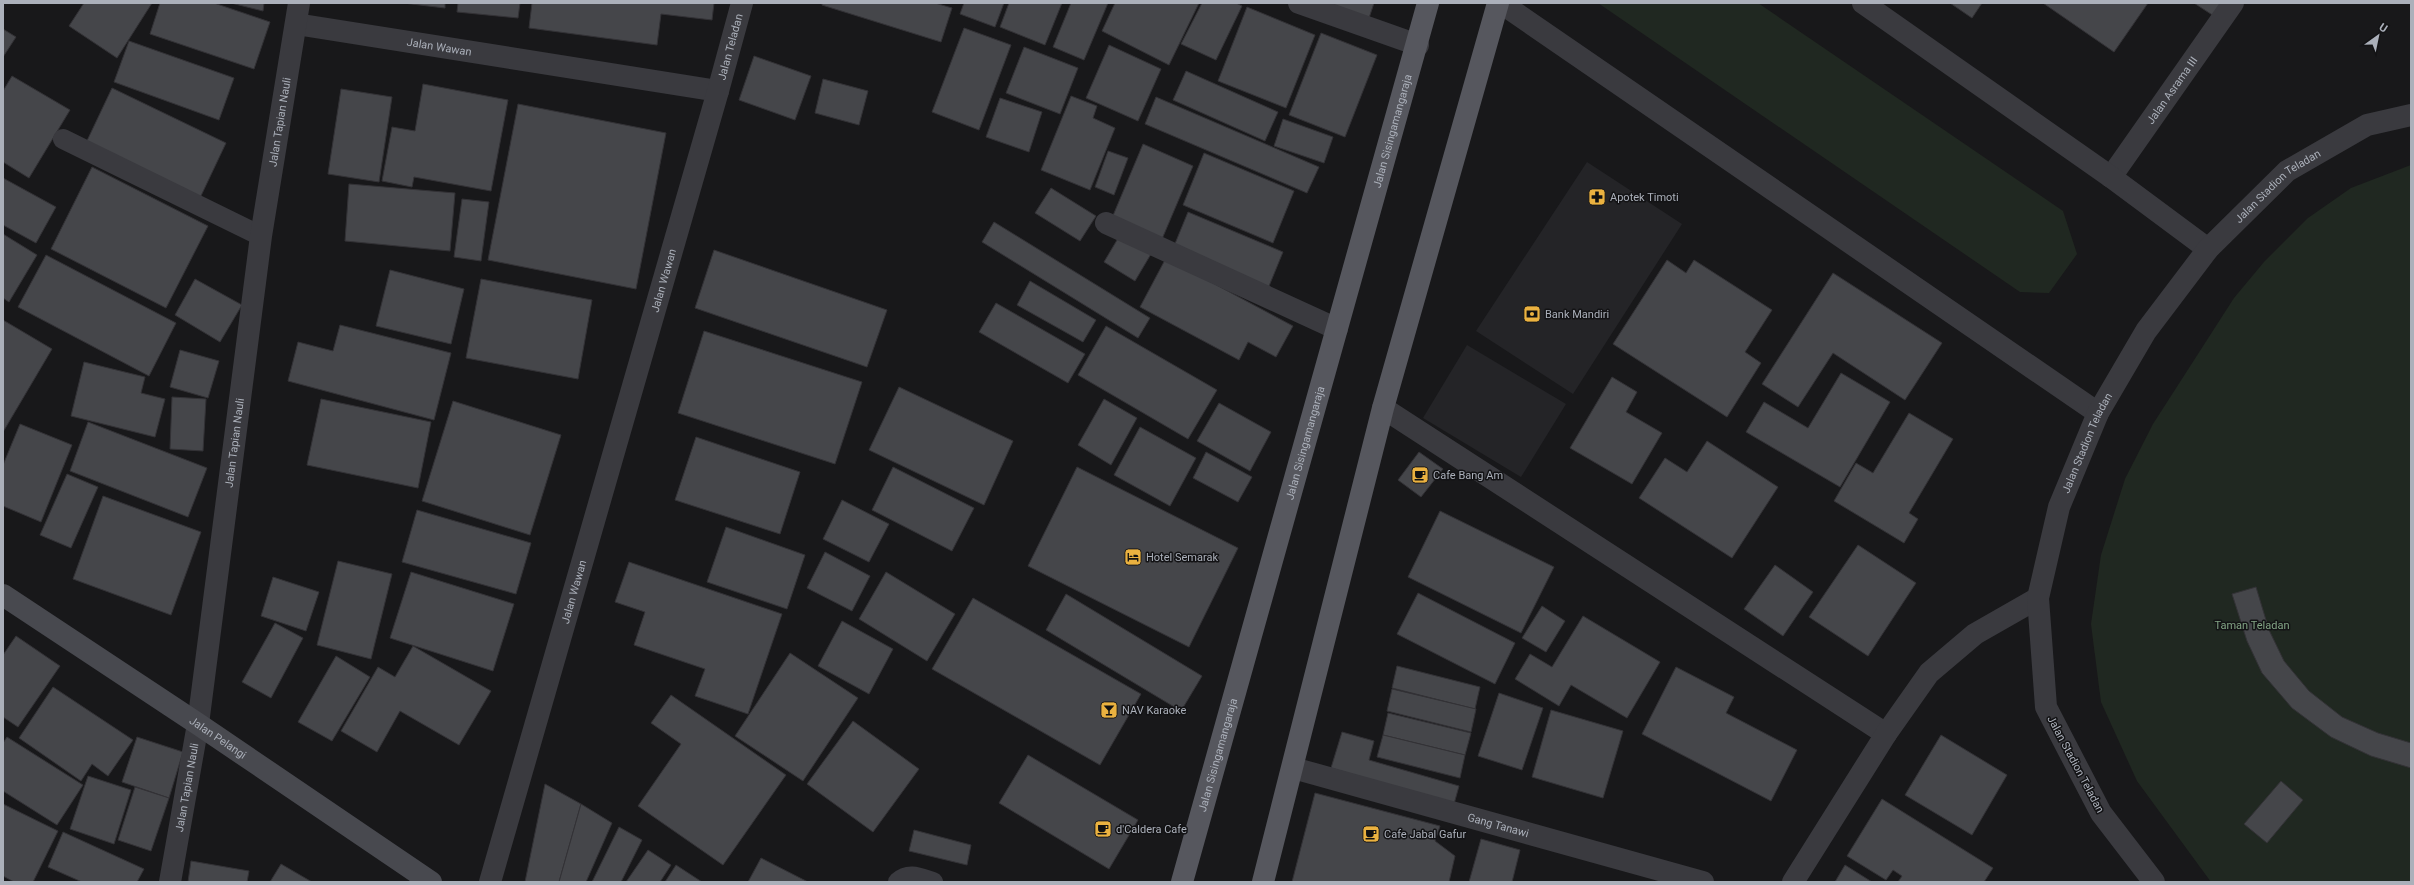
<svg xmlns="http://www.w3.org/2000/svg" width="2414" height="885" viewBox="0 0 2414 885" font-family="Roboto,sans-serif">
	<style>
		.built { fill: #242427 }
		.green { fill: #202821 }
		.building { fill: #45464a; stroke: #333236 }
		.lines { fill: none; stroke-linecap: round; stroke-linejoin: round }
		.service { stroke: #3a3a3f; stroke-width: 20 }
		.minor { stroke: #3a3a3f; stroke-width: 22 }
		.tertiary { stroke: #3a3a3f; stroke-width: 22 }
		.secondary { stroke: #48494f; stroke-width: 22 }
		.primary { stroke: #56575e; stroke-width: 22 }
		.labels { text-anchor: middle; stroke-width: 3; stroke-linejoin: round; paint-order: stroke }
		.street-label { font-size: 11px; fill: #abb0ba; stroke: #131315 }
		.poi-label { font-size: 11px; fill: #abb0ba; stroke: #131315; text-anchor: start }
		.park-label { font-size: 11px; fill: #83a485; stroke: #131315 }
	</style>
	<rect width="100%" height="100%" fill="#18181a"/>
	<g class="built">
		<path d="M 1587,162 L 1682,224 L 1573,394 L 1476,331 Z"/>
		<path d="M 1467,345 L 1566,404 L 1521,477 L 1423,418 Z"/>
	</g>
	<g class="green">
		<path d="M 1598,3 L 1758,3 L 2063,211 L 2077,254 L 2049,293 L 2020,292 Z"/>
		<path d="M 2411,165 L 2411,882 L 2211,882 L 2137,781 L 2101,702 L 2091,624 L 2101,555 L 2125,479 L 2153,424 L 2234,298 L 2264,262 L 2308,218 L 2351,188 Z"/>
	</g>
	<g class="building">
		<path d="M 84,3 L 152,3 L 117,58 L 69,26 Z"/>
		<path d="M 160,3 L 214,3 L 270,22 L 254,69 L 150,34 Z"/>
		<path d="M 231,3 L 264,3 L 263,11 Z"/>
		<path d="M 403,3 L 445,3 L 445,8 Z"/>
		<path d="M 458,3 L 520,3 L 518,18 L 457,12 Z"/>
		<path d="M 532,3 L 714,3 L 712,20 L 661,14 L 657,45 L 529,28 Z"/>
		<path d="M 822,3 L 935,3 L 952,8 L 941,42 L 822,5 Z"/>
		<path d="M 964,3 L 1004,3 L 995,27 L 960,14 Z"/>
		<path d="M 1009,3 L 1062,3 L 1045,45 L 1000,27 Z"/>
		<path d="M 1071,3 L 1108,3 L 1084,60 L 1053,47 Z"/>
		<path d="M 1115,3 L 1199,3 L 1169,65 L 1102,31 Z"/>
		<path d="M 1202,3 L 1236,3 L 1242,6 L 1216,60 L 1181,44 Z"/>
		<path d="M 1327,3 L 1374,3 L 1368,21 Z"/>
		<path d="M 1950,3 L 1982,3 L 1972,18 Z"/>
		<path d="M 2043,3 L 2148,3 L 2114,52 Z"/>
		<path d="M 2194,3 L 2227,3 L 2217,18 Z"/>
		<path d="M 1247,7 L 1315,35 L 1286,108 L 1218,81 Z"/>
		<path d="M 964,28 L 1011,45 L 979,130 L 932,112 Z"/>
		<path d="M 3,29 L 16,37 L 3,57 Z"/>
		<path d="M 1321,33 L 1377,55 L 1345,137 L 1289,115 Z"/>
		<path d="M 129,41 L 234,78 L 219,120 L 114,82 Z"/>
		<path d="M 1109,45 L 1161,69 L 1138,121 L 1086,98 Z"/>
		<path d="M 1024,47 L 1078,68 L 1060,114 L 1006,93 Z"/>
		<path d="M 754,56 L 811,76 L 795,120 L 739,100 Z"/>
		<path d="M 1186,71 L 1278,112 L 1265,141 L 1173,100 Z"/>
		<path d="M 12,76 L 70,110 L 29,178 L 3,162 L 3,91 Z"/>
		<path d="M 823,79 L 868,91 L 859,125 L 815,113 Z"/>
		<path d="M 423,84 L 508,100 L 491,191 L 414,177 L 412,187 L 382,181 L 392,127 L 415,131 Z"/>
		<path d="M 112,88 L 226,143 L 199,200 L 85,145 Z"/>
		<path d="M 341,89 L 392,97 L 379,182 L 328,174 Z"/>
		<path d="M 1071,96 L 1097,106 L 1093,118 L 1115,128 L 1090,190 L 1041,170 Z"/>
		<path d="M 1156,97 L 1319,167 L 1307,193 L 1145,124 Z"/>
		<path d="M 1000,98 L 1042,112 L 1029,152 L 986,137 Z"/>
		<path d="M 518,104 L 666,133 L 636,289 L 488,260 Z"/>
		<path d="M 1283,119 L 1333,137 L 1324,163 L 1274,146 Z"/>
		<path d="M 1143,144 L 1193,166 L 1162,239 L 1112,218 Z"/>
		<path d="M 1108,151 L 1128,158 L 1114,195 L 1095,187 Z"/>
		<path d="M 1204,153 L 1294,191 L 1273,243 L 1183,205 Z"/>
		<path d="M 92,167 L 208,226 L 166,308 L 51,249 Z"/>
		<path d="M 3,178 L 56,207 L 36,243 L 3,225 Z"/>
		<path d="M 349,184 L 455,193 L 450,251 L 345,241 Z"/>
		<path d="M 1051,188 L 1096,216 L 1080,241 L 1035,213 Z"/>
		<path d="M 462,199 L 489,202 L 481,261 L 454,257 Z"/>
		<path d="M 1188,212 L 1283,252 L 1267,291 L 1172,251 Z"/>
		<path d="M 994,222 L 1150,318 L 1138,338 L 982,242 Z"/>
		<path d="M 3,234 L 37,255 L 9,302 L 3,298 Z"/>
		<path d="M 1120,235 L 1151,254 L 1135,281 L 1104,262 Z"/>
		<path d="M 714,250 L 887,310 L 867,367 L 695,308 Z"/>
		<path d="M 46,255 L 176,323 L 149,376 L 18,307 Z"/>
		<path d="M 1166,258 L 1293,326 L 1276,357 L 1248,342 L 1239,360 L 1140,307 Z"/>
		<path d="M 1667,260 L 1686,273 L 1694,260 L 1772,310 L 1745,352 L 1761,363 L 1727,417 L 1613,344 Z"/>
		<path d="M 390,270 L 464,289 L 451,344 L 376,326 Z"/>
		<path d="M 1833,273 L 1942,343 L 1905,400 L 1833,353 L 1798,407 L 1762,384 Z"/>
		<path d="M 195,279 L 242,305 L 220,342 L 175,315 Z"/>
		<path d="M 481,279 L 592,300 L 578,379 L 466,358 Z"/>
		<path d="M 1030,281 L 1096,320 L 1083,342 L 1017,305 Z"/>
		<path d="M 996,303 L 1085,354 L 1068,383 L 979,332 Z"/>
		<path d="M 3,320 L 52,349 L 3,432 Z"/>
		<path d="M 340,325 L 451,353 L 434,420 L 288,381 L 298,342 L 333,351 Z"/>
		<path d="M 1106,326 L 1217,390 L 1188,439 L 1078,375 Z"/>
		<path d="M 704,331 L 862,382 L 835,464 L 678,413 Z"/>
		<path d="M 180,350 L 219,361 L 208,398 L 170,387 Z"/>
		<path d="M 84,362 L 145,377 L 141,393 L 165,399 L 155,437 L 71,416 Z"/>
		<path d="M 1841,373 L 1890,402 L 1840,487 L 1746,432 L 1764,402 L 1808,428 Z"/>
		<path d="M 1612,377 L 1637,392 L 1626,412 L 1662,433 L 1632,484 L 1570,448 Z"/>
		<path d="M 899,387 L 1013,441 L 984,505 L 869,450 Z"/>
		<path d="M 172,397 L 206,399 L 203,451 L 170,449 Z"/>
		<path d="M 321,399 L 431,422 L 418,488 L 307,465 Z"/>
		<path d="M 1104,399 L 1137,418 L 1111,465 L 1078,445 Z"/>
		<path d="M 453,401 L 561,435 L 530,535 L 422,501 Z"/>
		<path d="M 1219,403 L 1271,432 L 1250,471 L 1197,441 Z"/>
		<path d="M 1909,413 L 1953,439 L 1909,513 L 1918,519 L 1904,543 L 1834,501 L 1856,463 L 1873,473 Z"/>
		<path d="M 88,422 L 207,468 L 188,517 L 70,471 Z"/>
		<path d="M 20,424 L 72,445 L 41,522 L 3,506 L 3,465 Z"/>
		<path d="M 1140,427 L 1196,458 L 1170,506 L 1114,475 Z"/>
		<path d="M 696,437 L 800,472 L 780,534 L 675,500 Z"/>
		<path d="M 1707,441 L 1778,487 L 1732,558 L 1639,498 L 1665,458 L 1687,472 Z"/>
		<path d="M 1206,452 L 1252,477 L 1238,502 L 1193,478 Z"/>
		<path d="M 1419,452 L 1443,469 L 1421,497 L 1398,480 Z"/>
		<path d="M 893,467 L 974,508 L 952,551 L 872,510 Z"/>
		<path d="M 1077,467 L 1238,548 L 1189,647 L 1028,566 Z"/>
		<path d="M 67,474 L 98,487 L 71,548 L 40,535 Z"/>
		<path d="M 103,496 L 201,532 L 171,615 L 73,579 Z"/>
		<path d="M 842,500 L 889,524 L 869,562 L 823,539 Z"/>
		<path d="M 417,510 L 531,543 L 516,594 L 402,562 Z"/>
		<path d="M 1440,511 L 1554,567 L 1521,633 L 1408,577 Z"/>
		<path d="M 726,527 L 805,555 L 787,609 L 707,582 Z"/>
		<path d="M 1858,545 L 1916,583 L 1868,656 L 1809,617 Z"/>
		<path d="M 825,552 L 870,576 L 852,611 L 807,588 Z"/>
		<path d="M 338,561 L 392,574 L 371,659 L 317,645 Z"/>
		<path d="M 629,562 L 782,614 L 748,714 L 695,696 L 705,669 L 634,645 L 645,612 L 615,602 Z"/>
		<path d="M 1775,565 L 1813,592 L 1783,636 L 1744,609 Z"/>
		<path d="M 411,572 L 514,604 L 493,671 L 390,638 Z"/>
		<path d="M 886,572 L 955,614 L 927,661 L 859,619 Z"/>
		<path d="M 273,577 L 319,592 L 306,631 L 261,616 Z"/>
		<path d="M 2256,587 L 2269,630 L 2284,661 L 2309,691 L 2342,717 L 2378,733 L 2411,743 L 2411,768 L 2371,756 L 2331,737 L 2292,708 L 2262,673 L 2247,641 L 2232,594 Z"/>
		<path d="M 1418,593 L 1515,643 L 1495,684 L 1397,634 Z"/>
		<path d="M 1066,594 L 1202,676 L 1181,711 L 1046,630 Z"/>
		<path d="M 973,598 L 1141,694 L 1100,765 L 932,669 Z"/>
		<path d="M 1542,606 L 1565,621 L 1546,652 L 1522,638 Z"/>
		<path d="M 1583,616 L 1660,662 L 1627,718 L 1571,685 L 1559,706 L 1515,679 L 1530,654 L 1552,667 Z"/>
		<path d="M 842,621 L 893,649 L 869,694 L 818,666 Z"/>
		<path d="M 275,623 L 303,638 L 271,698 L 242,682 Z"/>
		<path d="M 16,636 L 60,666 L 18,727 L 3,717 L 3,655 Z"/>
		<path d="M 413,646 L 491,691 L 459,745 L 400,711 L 377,752 L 341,731 L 378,667 L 395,677 Z"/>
		<path d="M 790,653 L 858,698 L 803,781 L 735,736 Z"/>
		<path d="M 336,656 L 370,677 L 332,741 L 298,722 Z"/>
		<path d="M 1397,666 L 1480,687 L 1475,709 L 1392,688 Z"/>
		<path d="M 1676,667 L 1734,697 L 1726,713 L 1797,750 L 1771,801 L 1642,734 Z"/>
		<path d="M 53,687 L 133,740 L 108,776 L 92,764 L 81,781 L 19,738 Z"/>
		<path d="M 1392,689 L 1476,709 L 1471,732 L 1387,711 Z"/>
		<path d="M 1499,693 L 1543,708 L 1522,770 L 1478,756 Z"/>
		<path d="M 671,695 L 786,775 L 723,865 L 638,806 L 681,744 L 651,723 Z"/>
		<path d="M 1551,710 L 1623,731 L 1603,798 L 1532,777 Z"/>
		<path d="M 1388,713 L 1471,733 L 1465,755 L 1383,735 Z"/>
		<path d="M 853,721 L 919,769 L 873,832 L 807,784 Z"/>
		<path d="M 1342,732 L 1374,741 L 1369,760 L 1459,786 L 1454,804 L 1331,768 Z"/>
		<path d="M 1383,735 L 1465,755 L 1460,778 L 1377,757 Z"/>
		<path d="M 1941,735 L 2007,775 L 1972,835 L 1905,795 Z"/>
		<path d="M 7,737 L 83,785 L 57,825 L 3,791 L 3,743 Z"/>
		<path d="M 137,737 L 183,752 L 169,798 L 122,782 Z"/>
		<path d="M 1028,755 L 1138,820 L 1109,869 L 999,803 Z"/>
		<path d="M 88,776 L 131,790 L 114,844 L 70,829 Z"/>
		<path d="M 2281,781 L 2303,800 L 2267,843 L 2244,824 Z"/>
		<path d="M 545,784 L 581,804 L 559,882 L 525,882 Z"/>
		<path d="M 135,787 L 169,798 L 151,851 L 118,840 Z"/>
		<path d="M 1315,793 L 1440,826 L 1435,841 L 1455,856 L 1449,882 L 1292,882 Z"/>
		<path d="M 1882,799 L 1993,868 L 1984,882 L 1898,882 L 1902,876 L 1893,870 L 1886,880 L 1847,856 Z"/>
		<path d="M 3,804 L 58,831 L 33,882 L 14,882 L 3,876 Z"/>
		<path d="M 581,804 L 612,823 L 586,882 L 559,882 Z"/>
		<path d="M 619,827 L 642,840 L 621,882 L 592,882 Z"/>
		<path d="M 914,830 L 971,845 L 967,865 L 909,851 Z"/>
		<path d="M 63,832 L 144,869 L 137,882 L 82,882 L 48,867 Z"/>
		<path d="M 1481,839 L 1520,850 L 1512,882 L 1469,882 Z"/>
		<path d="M 648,850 L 671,865 L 660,882 L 626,882 Z"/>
		<path d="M 761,858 L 808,882 L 748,882 Z"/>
		<path d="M 191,861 L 249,871 L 247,882 L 188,882 Z"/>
		<path d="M 281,864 L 312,882 L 270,882 Z"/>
		<path d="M 676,865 L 702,882 L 665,882 Z"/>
		<path d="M 1845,865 L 1872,882 L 1835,882 Z"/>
	</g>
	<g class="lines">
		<g class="service">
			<path d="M 63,139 L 261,236"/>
			<path d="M 898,882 C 909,872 920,878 933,882"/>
		</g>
		<g class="minor">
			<path d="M 1299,3 L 1418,45"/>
			<path id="s1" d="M 296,24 L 718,91"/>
			<path id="s2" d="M 2111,177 L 2233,3"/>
			<path d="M 1106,223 L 1337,329"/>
			<path d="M 1383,408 L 1886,734"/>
			<path id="s3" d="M 1293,768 L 1703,882"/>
			<path id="s4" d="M 170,882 L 198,724 L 261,236 L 299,3"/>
			<path id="s5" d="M 490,882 L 718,91 L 742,3"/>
			<path d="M 1793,882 L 1886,734 L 1929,673 L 1975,634 L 2038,598"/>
		</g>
		<g class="tertiary">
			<path d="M 1501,3 L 2098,413"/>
			<path d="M 1863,3 L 2111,177 L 2208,249"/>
			<path id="s6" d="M 2154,882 L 2101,813 L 2046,707 L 2038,598 L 2059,507 L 2098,413 L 2146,331 L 2208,249 L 2287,171 L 2367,125 L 2411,115"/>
		</g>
		<path class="secondary" id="s7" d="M 3,595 L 198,724 L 431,882"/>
		<g class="primary">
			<path id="s8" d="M 1182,882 L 1428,3"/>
			<path d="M 1263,882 L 1383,408 L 1498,3"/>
		</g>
	</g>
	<defs>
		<g id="pharmacy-square" transform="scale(0.9)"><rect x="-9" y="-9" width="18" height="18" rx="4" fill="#ebb240" stroke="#131315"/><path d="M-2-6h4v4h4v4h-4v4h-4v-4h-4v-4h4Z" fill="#111"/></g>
		<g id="bank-square" transform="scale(0.9)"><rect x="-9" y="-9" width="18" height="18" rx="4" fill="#ebb240" stroke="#131315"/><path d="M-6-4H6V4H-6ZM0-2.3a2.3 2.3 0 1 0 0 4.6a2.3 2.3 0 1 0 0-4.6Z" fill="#111"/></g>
		<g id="cafe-square" transform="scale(0.9)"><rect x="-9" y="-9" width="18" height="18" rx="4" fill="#ebb240" stroke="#131315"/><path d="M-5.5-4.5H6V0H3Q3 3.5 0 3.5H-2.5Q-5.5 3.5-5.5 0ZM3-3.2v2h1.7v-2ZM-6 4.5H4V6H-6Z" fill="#111"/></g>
		<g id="hotel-square" transform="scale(0.9)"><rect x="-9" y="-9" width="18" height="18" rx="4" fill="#ebb240" stroke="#131315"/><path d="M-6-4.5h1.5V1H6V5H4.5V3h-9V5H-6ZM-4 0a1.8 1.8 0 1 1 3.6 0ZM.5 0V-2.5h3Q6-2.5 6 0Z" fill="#111"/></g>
		<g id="bar-square" transform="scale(0.9)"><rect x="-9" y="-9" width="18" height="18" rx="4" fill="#ebb240" stroke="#131315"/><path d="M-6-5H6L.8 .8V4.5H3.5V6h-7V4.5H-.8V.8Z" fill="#111"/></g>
	</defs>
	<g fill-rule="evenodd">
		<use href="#pharmacy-square" x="1597" y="197"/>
		<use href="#bank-square" x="1532" y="314"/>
		<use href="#cafe-square" x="1420" y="475"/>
		<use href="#hotel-square" x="1133" y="557"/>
		<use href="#bar-square" x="1109" y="710"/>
		<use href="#cafe-square" x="1103" y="829"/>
		<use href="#cafe-square" x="1371" y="834"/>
	</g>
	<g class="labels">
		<g class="street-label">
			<text dy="4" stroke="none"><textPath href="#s1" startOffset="145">Jalan Wawan</textPath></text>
			<text dy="4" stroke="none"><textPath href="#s5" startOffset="869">Jalan Teladan</textPath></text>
			<text dy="4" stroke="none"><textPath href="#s2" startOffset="106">Jalan Asrama III</textPath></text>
			<text dy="4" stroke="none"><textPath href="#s4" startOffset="768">Jalan Tapian Nauli</textPath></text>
			<text dy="4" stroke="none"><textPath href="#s8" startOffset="780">Jalan Sisingamangaraja</textPath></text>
			<text dy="4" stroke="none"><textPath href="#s6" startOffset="803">Jalan Stadion Teladan</textPath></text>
			<text dy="4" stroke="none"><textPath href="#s5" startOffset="626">Jalan Wawan</textPath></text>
			<text dy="4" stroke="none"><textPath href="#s4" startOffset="444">Jalan Tapian Nauli</textPath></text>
			<text dy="4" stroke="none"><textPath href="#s8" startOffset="456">Jalan Sisingamangaraja</textPath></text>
			<text dy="4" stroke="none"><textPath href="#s6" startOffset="479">Jalan Stadion Teladan</textPath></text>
			<text dy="4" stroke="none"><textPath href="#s5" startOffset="302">Jalan Wawan</textPath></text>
			<text dy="4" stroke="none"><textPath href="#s7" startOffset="258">Jalan Pelangi</textPath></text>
			<text dy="4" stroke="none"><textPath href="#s8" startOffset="132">Jalan Sisingamangaraja</textPath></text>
			<text transform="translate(2076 764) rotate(62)" y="4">Jalan Stadion Teladan</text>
			<text dy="4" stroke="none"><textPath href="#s4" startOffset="96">Jalan Tapian Nauli</textPath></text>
			<text dy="4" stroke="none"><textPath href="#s3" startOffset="213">Gang Tanawi</textPath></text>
		</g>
		<g class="poi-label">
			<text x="1610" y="201">Apotek Timoti</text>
			<text x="1545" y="318">Bank Mandiri</text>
			<text x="1433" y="479">Cafe Bang Am</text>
			<text x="1146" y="561">Hotel Semarak</text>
			<text x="1122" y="714">NAV Karaoke</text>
			<text x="1116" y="833">d'Caldera Cafe</text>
			<text x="1384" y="838">Cafe Jabal Gafur</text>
		</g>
		<g class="park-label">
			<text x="2252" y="629">Taman Teladan</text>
		</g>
	</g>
	<rect width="2414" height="885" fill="none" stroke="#abb0ba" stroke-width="8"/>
	<g transform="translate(2378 36) rotate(33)" stroke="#131315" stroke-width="3" paint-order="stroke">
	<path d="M0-3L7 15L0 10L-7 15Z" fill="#abb0ba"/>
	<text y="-6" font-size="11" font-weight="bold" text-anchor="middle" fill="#abb0ba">U</text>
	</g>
</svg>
